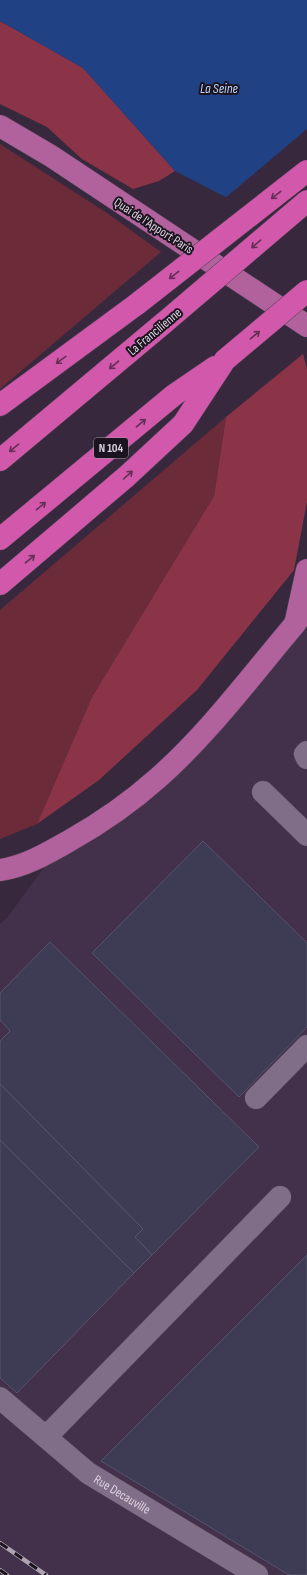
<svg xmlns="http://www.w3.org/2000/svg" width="307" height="1575" viewBox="0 0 307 1575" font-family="'Sofia Sans Condensed',sans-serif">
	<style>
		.built { fill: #43304b }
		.green { fill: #6b2b39 }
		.forest { fill: #8b3448 }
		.water { fill: #214185 }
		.pier { fill: #37283e }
		.building { fill: #3e3b55; stroke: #57546f }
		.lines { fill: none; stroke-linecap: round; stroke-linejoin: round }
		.minor-casing { stroke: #504355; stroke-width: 23 }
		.major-casing { stroke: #504355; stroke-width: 23 }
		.highway-casing { stroke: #504355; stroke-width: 23 }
		.minor { stroke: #806e88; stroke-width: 22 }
		.major { stroke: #b1619c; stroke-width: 22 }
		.highway { stroke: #d158aa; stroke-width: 22 }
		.rail-casing { stroke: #afa3b3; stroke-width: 4.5 }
		.rail { stroke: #1b141e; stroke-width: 3; stroke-dasharray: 9; stroke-linecap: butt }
		.highway-bridge-casing { stroke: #504355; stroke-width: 23; stroke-linecap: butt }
		.highway-bridge { stroke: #d158aa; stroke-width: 22 }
		.oneway { stroke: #642f56 }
		.labels { text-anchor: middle; stroke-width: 4; stroke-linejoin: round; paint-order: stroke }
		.shield { fill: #1b141e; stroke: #a39aa6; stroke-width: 1 }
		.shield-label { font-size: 12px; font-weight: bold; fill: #ddd3e1 }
		.street-label { font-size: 13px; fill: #ddd3e1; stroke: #1b141e }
		.water-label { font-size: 14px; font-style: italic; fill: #bed4fb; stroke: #1b141e }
	</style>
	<rect width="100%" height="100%" fill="#37283e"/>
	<path class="built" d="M 307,613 L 307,1575 L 0,1575 L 0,924 L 7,918 L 58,848 L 105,820 Z"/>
	<g class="green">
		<path d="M 0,144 L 107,213 L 161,252 L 0,389 Z"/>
		<path d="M 226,417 L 214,496 L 92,697 L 37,824 L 0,839 L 0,610 Z"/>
	</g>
	<g class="forest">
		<path d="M 0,21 L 83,68 L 175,171 L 159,181 L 133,189 L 82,159 L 47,127 L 0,104 Z"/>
		<path d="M 303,354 L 307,369 L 307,502 L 294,570 L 197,690 L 99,780 L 37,824 L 92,697 L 214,496 L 226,417 Z"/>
	</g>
	<path class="water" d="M 0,0 L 307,0 L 307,239 L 175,171 L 83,68 L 0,21 Z"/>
	<path class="pier" d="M 307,129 L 307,241 L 224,199 Z"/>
	<g class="building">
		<path d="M 203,841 L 307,943 L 307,1027 L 239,1097 L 92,953 Z"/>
		<path d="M 50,942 L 259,1147 L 152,1255 L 135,1237 L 143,1229 L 0,1084 L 0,1041 L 10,1031 L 0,1020 L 0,993 Z"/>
		<path d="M 0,1084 L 143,1229 L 135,1237 L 152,1255 L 134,1273 L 0,1140 Z"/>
		<path d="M 0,1140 L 134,1273 L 17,1393 L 0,1378 Z"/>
		<path d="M 307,1255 L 307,1575 L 289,1575 L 101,1461 Z"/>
	</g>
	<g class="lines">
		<g class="minor-casing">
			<g id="minor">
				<path d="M 307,752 L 305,754 L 307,758"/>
				<path d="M 263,792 L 307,835"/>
				<path d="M 256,1098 L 307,1046"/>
				<path id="s1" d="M 0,1398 L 88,1473 L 257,1575"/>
				<path d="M 46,1437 L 280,1197"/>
			</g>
		</g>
		<g class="major-casing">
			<g id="major">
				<path d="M 0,126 L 51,156 L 307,326"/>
				<path d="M 296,620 L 307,570"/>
				<path d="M 0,870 C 24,867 48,853 69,841 C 101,823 131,802 158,778 C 209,733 251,676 295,624 L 307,606"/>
			</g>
		</g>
		<g class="highway-casing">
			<g id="highway">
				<path d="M 0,405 L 137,304"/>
				<path d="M 0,460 L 165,322"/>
				<path d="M 0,539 L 174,395 L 215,367"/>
				<path d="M 0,584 L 127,476 L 183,424 L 225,360"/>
			</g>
		</g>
		<use href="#minor" class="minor"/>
		<use href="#major" class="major"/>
		<use href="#highway" class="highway"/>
		<g class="rail-casing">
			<g id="rail">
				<path d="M 0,1543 L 46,1575"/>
				<path d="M 0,1570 L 7,1575"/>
			</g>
		</g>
		<use href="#rail" class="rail"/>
		<g class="highway-bridge-casing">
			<g id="highway-bridge">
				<path d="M 137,304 L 307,171"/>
				<path d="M 165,322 L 307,201"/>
				<path d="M 225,360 L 307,291"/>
			</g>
		</g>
		<use href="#highway-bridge" class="highway-bridge"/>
	</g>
	<defs><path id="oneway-shaft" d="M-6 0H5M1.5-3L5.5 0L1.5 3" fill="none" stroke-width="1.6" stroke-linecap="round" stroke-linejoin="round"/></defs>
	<g class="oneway">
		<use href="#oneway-shaft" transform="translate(276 195) rotate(142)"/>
		<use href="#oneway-shaft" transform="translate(256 244) rotate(139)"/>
		<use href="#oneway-shaft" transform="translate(174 275) rotate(142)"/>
		<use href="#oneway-shaft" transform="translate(255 335) rotate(-40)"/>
		<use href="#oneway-shaft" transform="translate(61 360) rotate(144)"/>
		<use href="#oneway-shaft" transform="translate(114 365) rotate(140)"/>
		<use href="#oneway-shaft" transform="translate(141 423) rotate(-40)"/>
		<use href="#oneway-shaft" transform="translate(14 448) rotate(140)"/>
		<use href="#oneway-shaft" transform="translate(128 475) rotate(-42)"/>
		<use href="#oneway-shaft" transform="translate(41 506) rotate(-40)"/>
		<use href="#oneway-shaft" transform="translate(30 559) rotate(-40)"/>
	</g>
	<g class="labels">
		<rect class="shield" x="94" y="438" width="34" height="20" rx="3"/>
		<g class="shield-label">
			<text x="111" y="452">N 104</text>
		</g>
		<g class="street-label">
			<text transform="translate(154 225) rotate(33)" y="5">Quai de l'Apport Paris</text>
			<text transform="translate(154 331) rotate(-40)" y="5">La Francilienne</text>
			<text dy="5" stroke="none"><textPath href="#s1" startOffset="156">Rue Decauville</textPath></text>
		</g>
		<g class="water-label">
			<text x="219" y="93">La Seine</text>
		</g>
	</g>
</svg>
